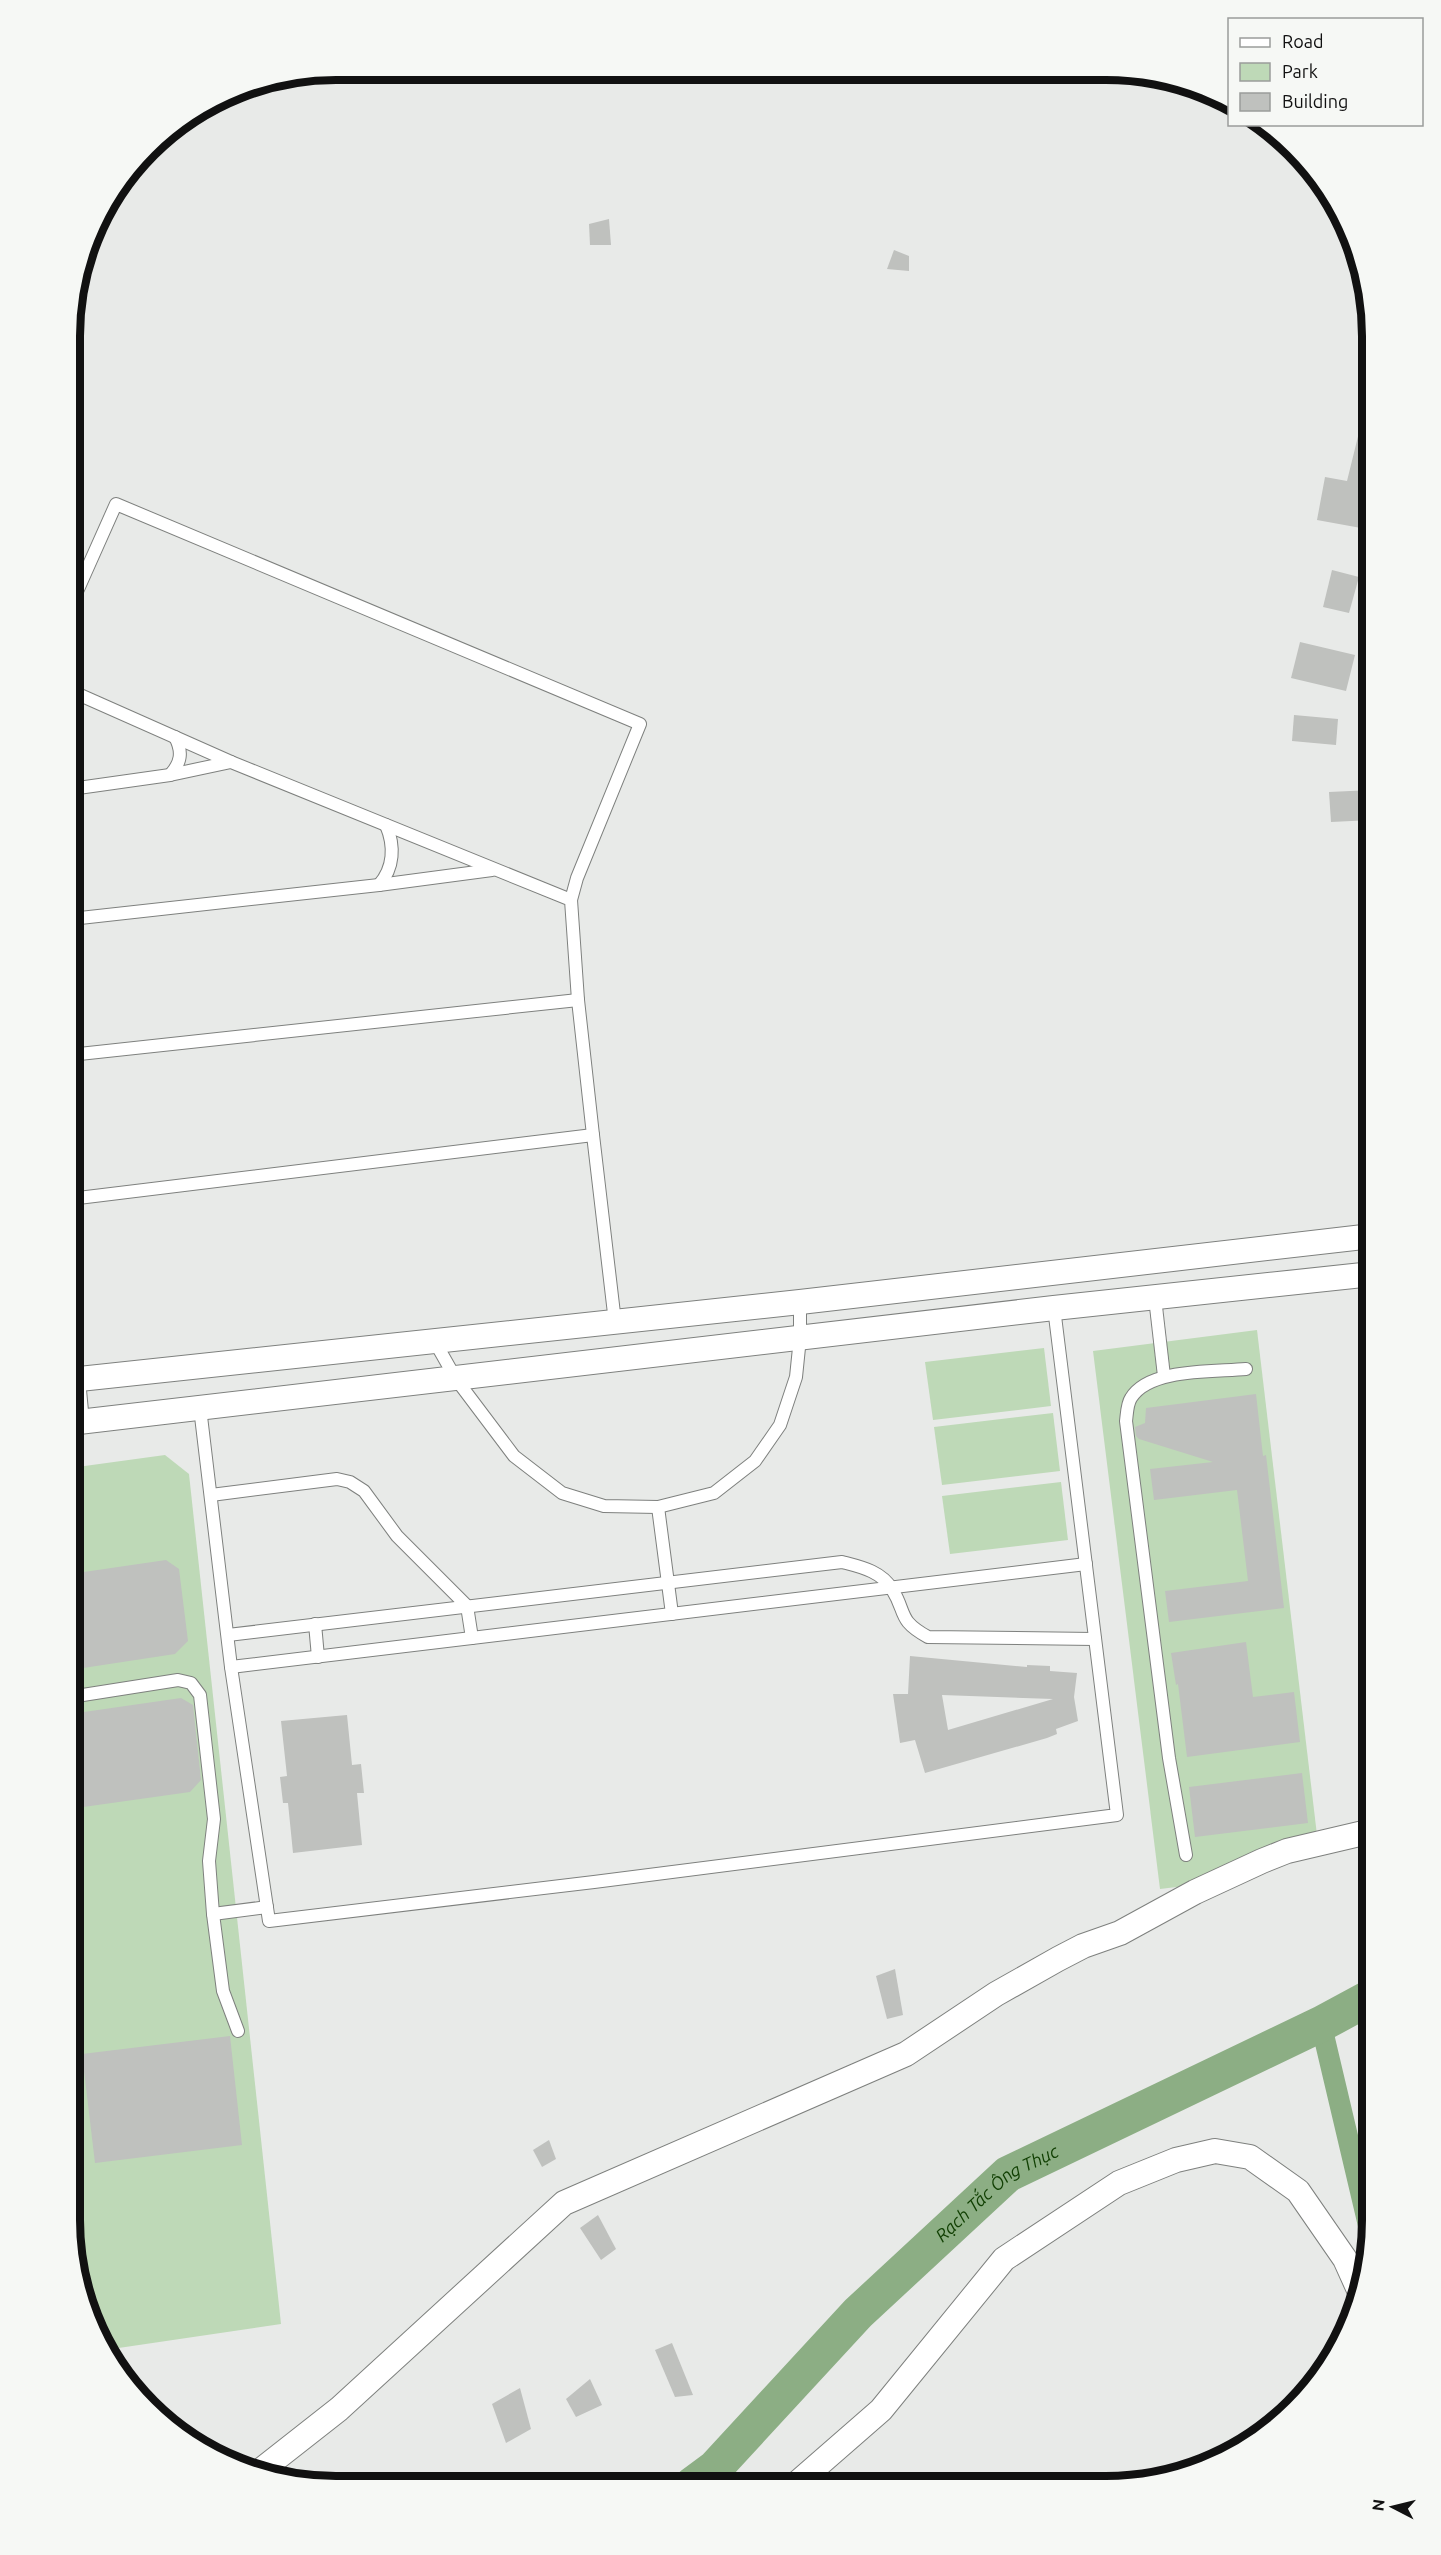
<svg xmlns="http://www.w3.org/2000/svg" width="1441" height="2555" viewBox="0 0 1441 2555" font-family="Ubuntu,sans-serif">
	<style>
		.green { fill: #bed9b7 }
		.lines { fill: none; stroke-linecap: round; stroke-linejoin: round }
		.canal { stroke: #8cae84; stroke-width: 21 }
		.river { stroke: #8cae84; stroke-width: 36 }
		.building { fill: #bfc1be; fill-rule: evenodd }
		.lane-casing { stroke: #7e807e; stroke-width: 14 }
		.street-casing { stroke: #7e807e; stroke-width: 26 }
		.lane { stroke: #fff; stroke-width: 12 }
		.street { stroke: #fff; stroke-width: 24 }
		.labels { text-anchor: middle; stroke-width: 4.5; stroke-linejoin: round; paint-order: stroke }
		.water-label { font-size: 18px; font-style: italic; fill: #103f02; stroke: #f6f8f5 }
		.rim { fill: none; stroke: #111; stroke-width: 8 }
	</style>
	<rect width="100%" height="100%" fill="#e8eae8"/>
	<g class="green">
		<path d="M 1257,1330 L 1317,1835 L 1193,1885 L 1160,1889 L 1093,1351 Z"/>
		<path d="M 1044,1348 L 1051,1406 L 933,1420 L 925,1362 Z"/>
		<path d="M 1053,1413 L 1060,1471 L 942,1485 L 934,1427 Z"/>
		<path d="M 165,1455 L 189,1474 L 281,2324 L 105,2350 L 83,2305 L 69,2219 L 70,1468 Z"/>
		<path d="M 1061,1482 L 1068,1540 L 950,1554 L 942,1496 Z"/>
	</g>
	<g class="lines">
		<path class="canal" d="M 1321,2024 L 1371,2236"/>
		<path class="river" id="s1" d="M 692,2485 L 715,2468 L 858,2313 L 1008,2174 L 1321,2024 L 1371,1997"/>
	</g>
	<g class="building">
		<path d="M 609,219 L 611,245 L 590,245 L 589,224 Z"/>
		<path d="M 894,250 L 909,256 L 909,271 L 887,269 Z"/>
		<path d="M 1366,404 L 1372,404 L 1372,530 L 1317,520 L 1325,477 L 1347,481 Z"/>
		<path d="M 1332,570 L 1359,577 L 1349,613 L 1323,607 Z"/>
		<path d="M 1300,642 L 1355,655 L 1346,691 L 1291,678 Z"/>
		<path d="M 1294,715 L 1338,719 L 1336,745 L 1292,741 Z"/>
		<path d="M 1372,790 L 1372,820 L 1331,822 L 1329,792 Z"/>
		<path d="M 1256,1394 L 1263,1456 L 1266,1455 L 1284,1608 L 1169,1622 L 1165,1591 L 1248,1581 L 1237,1490 L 1154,1500 L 1150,1469 L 1213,1462 L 1139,1439 L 1136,1436 L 1135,1427 L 1145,1423 L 1146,1408 Z"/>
		<path d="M 166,1560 L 179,1569 L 188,1641 L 175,1654 L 70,1670 L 70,1574 Z"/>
		<path d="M 1246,1642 L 1253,1697 L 1294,1692 L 1300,1742 L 1187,1757 L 1178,1684 L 1176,1685 L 1171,1653 Z"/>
		<path d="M 910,1656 L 1027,1667 L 1027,1665 L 1050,1666 L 1050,1671 L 1077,1673 L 1074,1697 L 1078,1721 L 1056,1729 L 1057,1734 L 1047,1738 L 925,1773 L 915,1740 L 900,1743 L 893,1694 L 908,1694 ZM 942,1695 L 1053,1699 L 948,1730 Z"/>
		<path d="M 181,1698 L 193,1705 L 201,1780 L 190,1792 L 69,1809 L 70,1714 Z"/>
		<path d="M 347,1715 L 352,1765 L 361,1764 L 364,1793 L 357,1793 L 362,1845 L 293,1853 L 288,1803 L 283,1803 L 280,1777 L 287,1776 L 281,1721 Z"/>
		<path d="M 1302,1773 L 1308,1823 L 1195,1837 L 1189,1787 Z"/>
		<path d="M 895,1969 L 903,2015 L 887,2019 L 876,1976 Z"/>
		<path d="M 230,2036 L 242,2145 L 95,2163 L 82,2054 Z"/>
		<path d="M 549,2140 L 556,2159 L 542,2167 L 533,2150 Z"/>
		<path d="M 598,2215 L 616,2249 L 601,2260 L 580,2228 Z"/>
		<path d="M 672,2343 L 693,2395 L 675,2397 L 655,2350 Z"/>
		<path d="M 590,2379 L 602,2405 L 576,2417 L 566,2399 Z"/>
		<path d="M 520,2388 L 531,2429 L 506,2443 L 492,2404 Z"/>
	</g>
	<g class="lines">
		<g class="lane-casing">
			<g id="lane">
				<path d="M 71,605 L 116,504 L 640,724 L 577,878 L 571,900"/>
				<path d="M 71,691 L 231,762"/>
				<path d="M 170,775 C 181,763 183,752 175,737"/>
				<path d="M 71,789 L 170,775 L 231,762 L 571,900 L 578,1000 L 593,1135"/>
				<path d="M 379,885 C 394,868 395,846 386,825"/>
				<path d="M 71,919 L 379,885 L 492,870"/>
				<path d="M 70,1055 L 578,1000"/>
				<path d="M 70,1199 L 593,1135 L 615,1322"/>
				<path d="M 1155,1298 L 1164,1376"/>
				<path d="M 70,1311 L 73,1380"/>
				<path d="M 435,1342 L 456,1379 L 514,1456 L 562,1493 L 604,1506 L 658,1507 L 714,1493 L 755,1461 L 780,1425 L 796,1377 L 800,1338 L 800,1302"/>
				<path d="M 200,1408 L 231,1667 L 269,1921 L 594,1882 L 1117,1815 L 1054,1308"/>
				<path d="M 211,1495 L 337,1479 L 350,1482 L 364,1491 L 397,1536 L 467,1606 L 472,1638"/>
				<path d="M 658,1507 L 672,1614"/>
				<path d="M 315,1624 L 318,1657"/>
				<path d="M 228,1635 L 842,1562 C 861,1567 881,1571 892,1589 C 907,1613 897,1620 928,1637 L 1095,1639"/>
				<path d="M 231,1667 L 1086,1564"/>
				<path d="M 70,1697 L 178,1680 L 191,1683 L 200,1695 L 214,1819 L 209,1861 L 213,1914 L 223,1991 L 238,2031"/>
				<path d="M 1186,1855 L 1169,1758 L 1126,1421 C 1127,1414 1127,1404 1131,1398 C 1149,1368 1214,1372 1246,1369"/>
				<path d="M 213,1914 L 267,1907"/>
			</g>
		</g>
		<g class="street-casing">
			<g id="street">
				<path d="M 70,1380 L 800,1302 L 1372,1236"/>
				<path d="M 73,1380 L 77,1422"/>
				<path d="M 70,1423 L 1054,1308 L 1372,1274"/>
				<path d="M 260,2471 L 339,2409 L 564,2203 L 906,2054 L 996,1994 L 1058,1959 L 1083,1946 L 1120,1933 L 1195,1892 L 1262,1861 L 1287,1851 L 1372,1831"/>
				<path d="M 795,2485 L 881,2410 L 1004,2259 L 1119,2183 L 1176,2160 L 1215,2151 L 1250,2157 L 1298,2191 L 1345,2259 L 1359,2290"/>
			</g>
		</g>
		<use href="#lane" class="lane"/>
		<use href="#street" class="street"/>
	</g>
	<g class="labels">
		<g class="water-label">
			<text dy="6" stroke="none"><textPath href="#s1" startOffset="424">Rạch Tắc Ông Thục</textPath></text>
		</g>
	</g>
	<path d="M0 0H1441V2555H0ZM336 80H1106A256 256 0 0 1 1362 336V2220A256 256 0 0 1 1106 2476H336A256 256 0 0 1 80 2220V336A256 256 0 0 1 336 80Z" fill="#f6f8f5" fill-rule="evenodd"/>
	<path class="rim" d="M336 80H1106A256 256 0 0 1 1362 336V2220A256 256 0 0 1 1106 2476H336A256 256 0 0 1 80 2220V336A256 256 0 0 1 336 80Z"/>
	<rect x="1228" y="18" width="195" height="108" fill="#f6f8f5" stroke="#9a9c9a" stroke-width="1.5"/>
	<rect x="1240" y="38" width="30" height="9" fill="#ffffff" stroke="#9a9c9a" stroke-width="1.5"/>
	<text x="1282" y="48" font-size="18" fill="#111111">Road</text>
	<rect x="1240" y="63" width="30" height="18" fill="#bed9b7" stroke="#9a9c9a" stroke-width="1.5"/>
	<text x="1282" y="78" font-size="18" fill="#111111">Park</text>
	<rect x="1240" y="93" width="30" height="18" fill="#bfc1be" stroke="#9a9c9a" stroke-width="1.5"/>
	<text x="1282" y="108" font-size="18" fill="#111111">Building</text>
	<g transform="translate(1393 2507) rotate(277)" stroke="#f6f8f5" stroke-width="4.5" paint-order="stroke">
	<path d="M0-4.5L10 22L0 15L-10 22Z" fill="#111111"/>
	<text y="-9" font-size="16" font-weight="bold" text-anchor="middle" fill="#111111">N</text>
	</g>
</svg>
